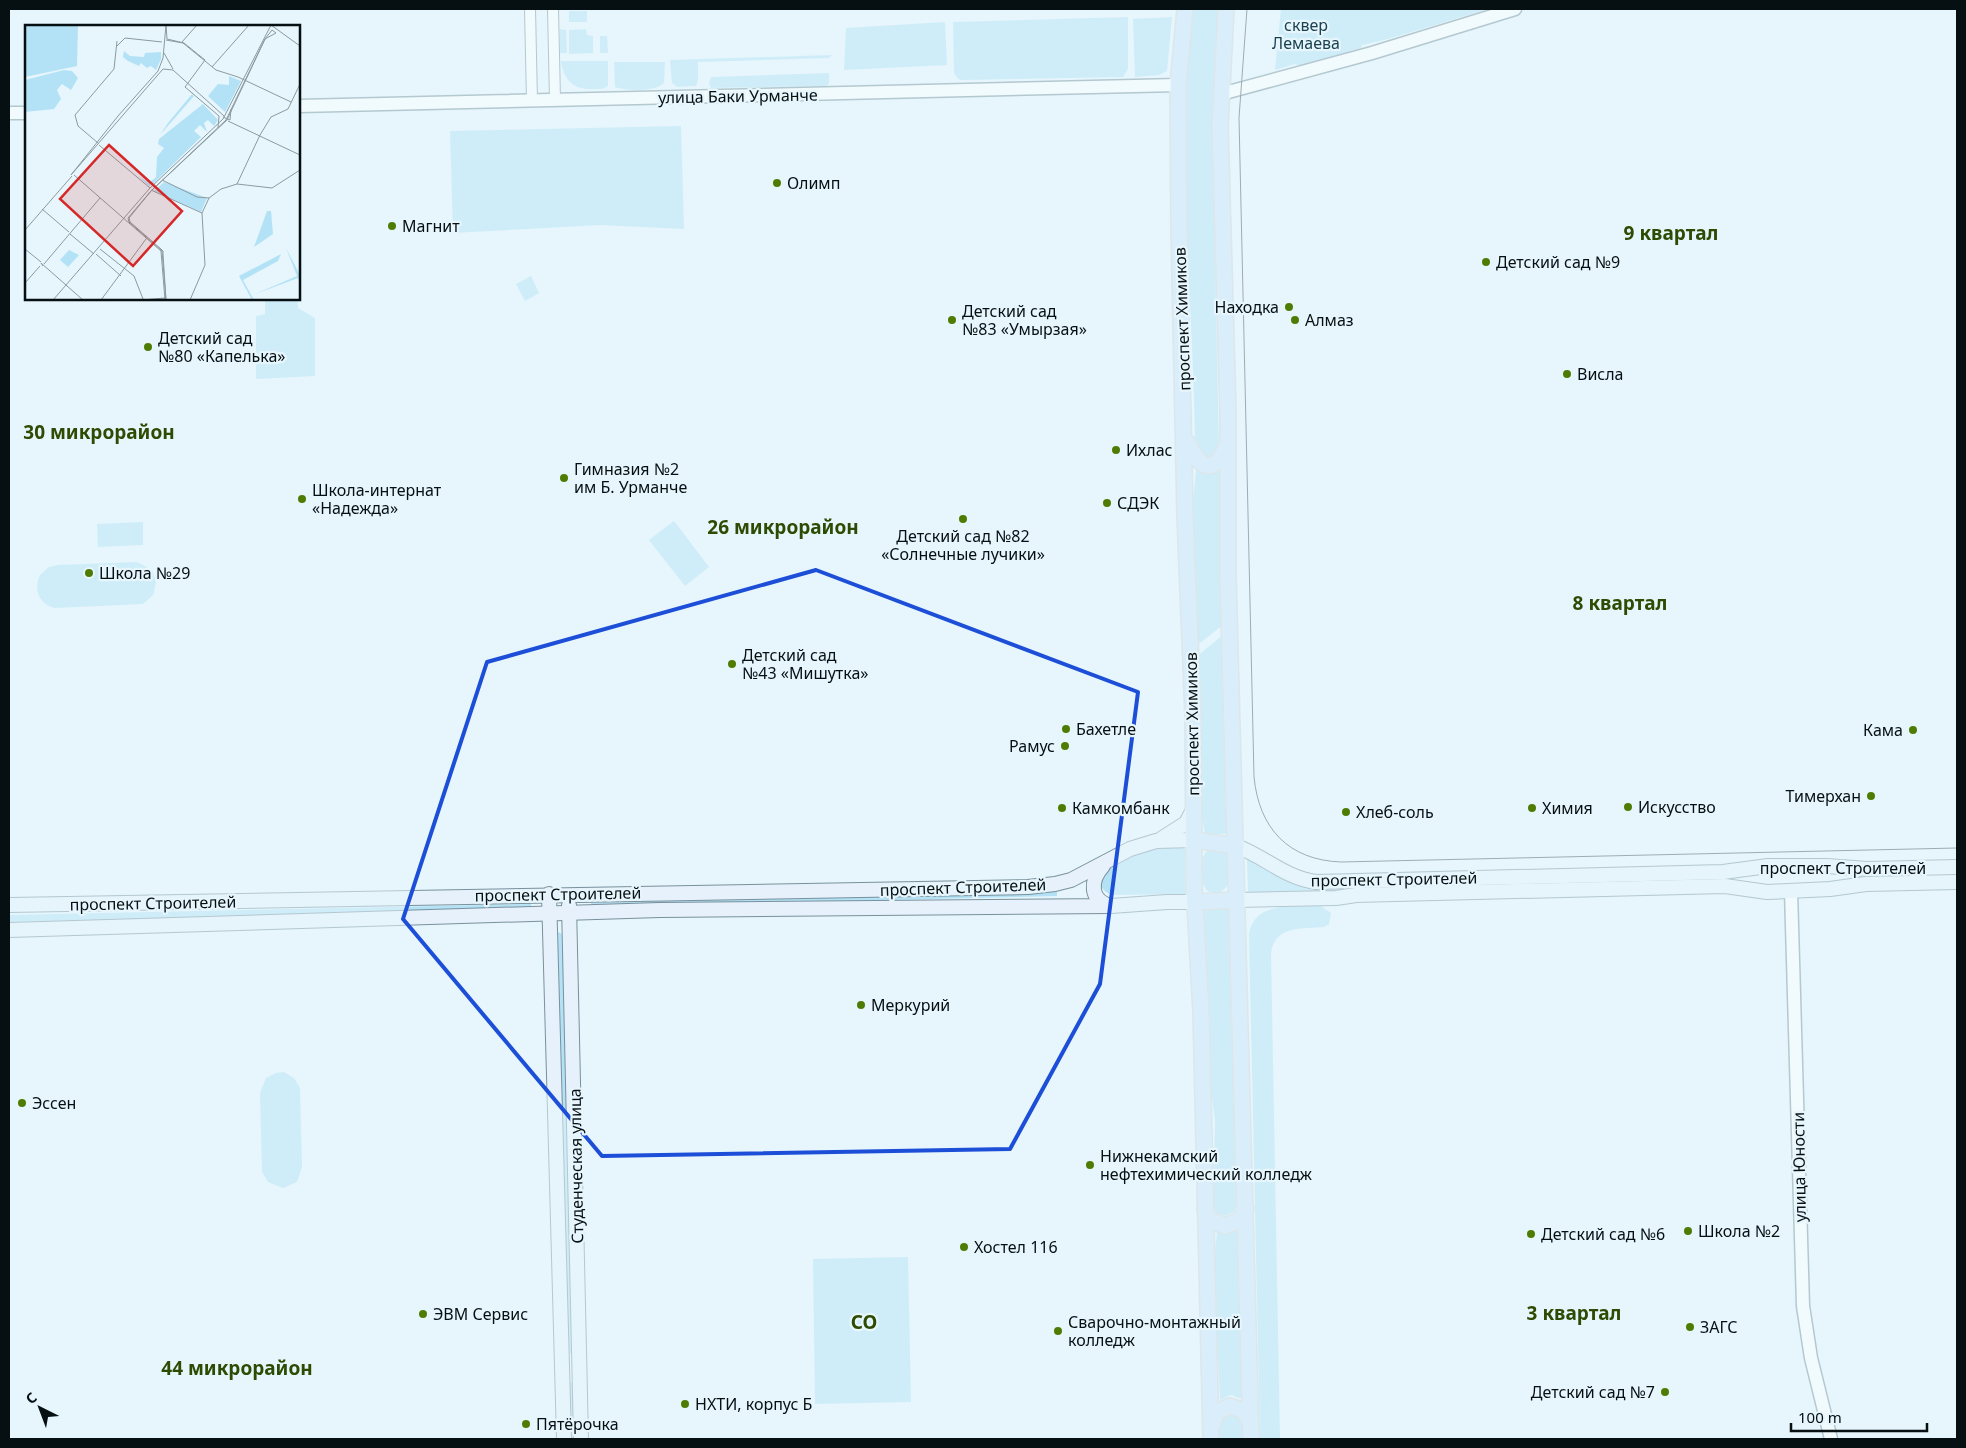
<svg xmlns="http://www.w3.org/2000/svg" width="1966" height="1448" viewBox="0 0 1966 1448" font-family="'Noto Sans',sans-serif">
	<style>
		.green { fill: #b3e2f6 }
		.lines { fill: none; stroke-linecap: round; stroke-linejoin: round }
		.minor-casing { stroke: #79919c; stroke-width: 12 }
		.tertiary-casing { stroke: #79919c; stroke-width: 15 }
		.secondary-casing { stroke: #79919c; stroke-width: 16 }
		.primary-casing { stroke: #d2d4d4; stroke-width: 18 }
		.minor { stroke: #fff; stroke-width: 10 }
		.tertiary { stroke: #fff; stroke-width: 12 }
		.secondary { stroke: #e6f1fb; stroke-width: 14 }
		.primary { stroke: #cce3f8; stroke-width: 15 }
		.tram { stroke: #485357; stroke-width: 1 }
		.marked { fill: none; stroke: #1d4ed8; stroke-width: 4; stroke-linejoin: round }
		.poi-dot { fill: #4e7c02; stroke: #e6f6fc; stroke-width: 2 }
		.labels { text-anchor: middle; stroke-width: 4.5; stroke-linejoin: round; paint-order: stroke }
		.park-label { font-size: 16px; fill: #1a4150; stroke: #e6f6fc }
		.street-label { font-size: 16px; fill: #060f12; stroke: #e6f6fc }
		.poi-label { font-size: 16px; fill: #060f12; stroke: #e6f6fc; text-anchor: start }
		.quarter-label { font-size: 19px; font-weight: bold; fill: #2e4b03; stroke: #e6f6fc }
		.inset-road { fill: none; stroke: #8c9a9e; stroke-width: 1 }
		.view { fill: #d62828; fill-opacity: 0.15; stroke: #d62828; stroke-width: 2.5 }
		.inset-edge { fill: none; stroke: #060f12; stroke-width: 2.5 }
	</style>
	<rect width="100%" height="100%" fill="#e6f6fc"/>
	<g class="green">
		<path d="M 1192,9 L 1219,9 L 1212,118 L 1219,450 L 1209,460 L 1195,447 C 1194,334 1183,221 1184,107 C 1185,74 1190,41 1192,9 Z"/>
		<path d="M 1281,9 L 1488,9 L 1388,39 L 1362,45 L 1361,48 L 1300,66 L 1295,64 L 1275,70 Z"/>
		<rect x="569" y="11" width="18" height="11"/>
		<path d="M 1128,17 L 1128,69 L 1123,77 L 962,80 L 958,79 L 954,73 L 953,22 Z"/>
		<path d="M 1172,17 L 1167,71 L 1159,75 L 1135,77 L 1133,19 Z"/>
		<path d="M 945,22 L 947,65 L 844,70 L 846,28 Z"/>
		<path d="M 560,29 L 566,30 L 567,53 L 560,53 Z"/>
		<path d="M 586,29 L 587,35 L 593,36 L 593,53 L 569,54 L 569,30 Z"/>
		<path d="M 600,36 L 607,36 L 608,53 L 600,53 Z"/>
		<path d="M 832,55 L 829,58 L 698,62 L 698,80 L 696,86 L 677,87 L 672,83 L 670,60 Z"/>
		<path d="M 561,61 L 608,61 L 608,86 C 603,90 599,89 593,89 C 574,90 563,80 561,61 Z"/>
		<path d="M 614,62 L 665,62 L 664,83 C 655,92 627,91 615,87 Z"/>
		<path d="M 829,73 L 829,83 L 827,86 L 711,88 L 709,83 L 711,77 Z"/>
		<path d="M 681,126 L 684,229 L 601,225 L 453,233 L 450,131 Z"/>
		<path d="M 531,276 L 539,293 L 525,301 L 516,284 Z"/>
		<path d="M 265,299 L 298,299 L 298,308 L 315,318 L 315,376 L 256,379 L 256,316 L 265,314 Z"/>
		<path d="M 1196,469 L 1208,473 L 1220,470 L 1223,625 L 1196,646 L 1192,514 Z"/>
		<path d="M 674,521 L 709,567 L 685,586 L 649,540 Z"/>
		<path d="M 143,522 L 143,545 L 98,547 L 97,524 Z"/>
		<path d="M 137,562 L 152,570 L 156,583 L 153,595 L 143,604 L 55,608 C 39,604 33,590 40,575 L 49,567 L 58,565 Z"/>
		<path d="M 1223,635 L 1228,834 L 1205,834 L 1201,812 L 1196,657 Z"/>
		<path d="M 1187,846 L 1187,894 L 1112,895 L 1106,892 L 1101,887 L 1103,875 C 1127,852 1155,848 1187,846 Z"/>
		<path d="M 1210,849 L 1224,851 C 1236,862 1232,900 1209,892 C 1198,884 1197,856 1210,849 Z"/>
		<path d="M 1247,858 L 1296,883 L 1734,877 L 1733,882 L 1248,893 Z"/>
		<path d="M 1054,890 L 1057,891 L 1057,896 L 591,907 L 591,903 Z"/>
		<path d="M 531,904 L 532,910 L 9,922 L 9,915 Z"/>
		<path d="M 1321,906 L 1331,913 L 1329,924 L 1324,927 C 1302,929 1275,925 1271,953 L 1280,1439 L 1260,1439 L 1249,934 C 1254,900 1296,907 1321,906 Z"/>
		<path d="M 1203,909 L 1230,909 L 1237,1204 L 1234,1212 L 1225,1216 L 1217,1213 L 1213,1204 L 1215,1120 L 1209,1077 Z"/>
		<path d="M 559,932 L 564,936 L 572,1353 L 566,1354 L 556,935 Z"/>
		<path d="M 284,1072 L 294,1078 L 300,1088 L 302,1167 L 297,1182 L 283,1188 L 268,1182 L 262,1172 L 260,1093 L 266,1078 L 276,1073 Z"/>
		<path d="M 1238,1230 L 1244,1400 L 1231,1395 L 1220,1400 L 1214,1268 L 1217,1231 L 1225,1234 Z"/>
		<path d="M 908,1257 L 911,1402 L 815,1404 L 813,1259 Z"/>
		<path d="M 574,1382 L 575,1439 L 568,1439 L 566,1383 Z"/>
		<path d="M 1235,1412 L 1243,1421 L 1243,1439 L 1218,1439 L 1219,1419 Z"/>
	</g>
	<g class="lines">
		<g class="minor-casing">
			<g id="minor">
				<path d="M 530,9 L 532,101"/>
				<path d="M 553,9 L 555,100"/>
			</g>
		</g>
		<g class="tertiary-casing">
			<g id="tertiary">
				<path d="M 1221,94 L 1372,53 L 1515,9"/>
				<path d="M 299,106 L 1178,85"/>
				<path d="M 9,113 L 26,113"/>
				<path d="M 1791,891 L 1803,1306 L 1811,1358 L 1831,1439"/>
			</g>
		</g>
		<g class="secondary-casing">
			<g id="secondary">
				<path d="M 1161,839 L 1186,823 L 1194,808"/>
				<path d="M 1236,846 C 1264,856 1285,878 1316,882 L 1723,872 L 1768,866 L 1827,866 L 1867,869 L 1957,867"/>
				<path d="M 1103,866 C 1090,880 1089,901 1111,906"/>
				<path d="M 549,894 L 564,1439"/>
				<path d="M 1237,900 L 1336,898 L 1356,895 L 1725,886 L 1767,892 L 1830,889 L 1866,884 L 1957,882"/>
				<path d="M 9,905 L 1028,887 L 1055,884 L 1071,880 L 1130,849 L 1156,841 L 1195,840"/>
				<path d="M 569,905 L 581,1439"/>
				<path d="M 9,930 L 660,910 L 1111,906 L 1167,902 L 1196,902"/>
			</g>
		</g>
		<g class="primary-casing">
			<g id="primary">
				<path d="M 1185,9 L 1178,85 L 1179,227 L 1185,515 L 1193,715 L 1194,886 L 1201,1012 L 1211,1439"/>
				<path d="M 1226,9 L 1220,126 L 1228,412 L 1228,578 L 1251,1439"/>
				<path d="M 1188,443 C 1199,469 1215,476 1227,445"/>
				<path d="M 1195,840 L 1236,846"/>
				<path d="M 1196,902 L 1237,900"/>
				<path d="M 1205,1210 L 1211,1220 L 1225,1226 L 1240,1220 L 1246,1209"/>
				<path d="M 1212,1425 L 1217,1412 L 1230,1406 L 1244,1411 L 1250,1423"/>
			</g>
		</g>
		<use href="#minor" class="minor"/>
		<use href="#tertiary" class="tertiary"/>
		<use href="#secondary" class="secondary"/>
		<use href="#primary" class="primary"/>
		<path class="tram" d="M 1247,9 L 1239,118 L 1254,777 C 1259,828 1288,860 1341,862 L 1957,848"/>
	</g>
	<path d="M0 0H1966V1448H0ZM 816,570 L 1138,692 L 1100,984 L 1010,1149 L 602,1156 L 403,919 L 487,662 Z" fill="#e6f6fc" fill-opacity=".55" fill-rule="evenodd"/>
	<path class="marked" d="M 816,570 L 1138,692 L 1100,984 L 1010,1149 L 602,1156 L 403,919 L 487,662 Z"/>
	<g class="poi-dot">
		<circle cx="777" cy="183" r="5"/>
		<circle cx="392" cy="226" r="5"/>
		<circle cx="1486" cy="262" r="5"/>
		<circle cx="1289" cy="307" r="5"/>
		<circle cx="952" cy="320" r="5"/>
		<circle cx="1295" cy="320" r="5"/>
		<circle cx="148" cy="347" r="5"/>
		<circle cx="1567" cy="374" r="5"/>
		<circle cx="1116" cy="450" r="5"/>
		<circle cx="564" cy="478" r="5"/>
		<circle cx="302" cy="499" r="5"/>
		<circle cx="1107" cy="503" r="5"/>
		<circle cx="963" cy="519" r="5"/>
		<circle cx="89" cy="573" r="5"/>
		<circle cx="732" cy="664" r="5"/>
		<circle cx="1066" cy="729" r="5"/>
		<circle cx="1913" cy="730" r="5"/>
		<circle cx="1065" cy="746" r="5"/>
		<circle cx="1871" cy="796" r="5"/>
		<circle cx="1628" cy="807" r="5"/>
		<circle cx="1062" cy="808" r="5"/>
		<circle cx="1532" cy="808" r="5"/>
		<circle cx="1346" cy="812" r="5"/>
		<circle cx="861" cy="1005" r="5"/>
		<circle cx="22" cy="1103" r="5"/>
		<circle cx="1090" cy="1165" r="5"/>
		<circle cx="1688" cy="1231" r="5"/>
		<circle cx="1531" cy="1234" r="5"/>
		<circle cx="964" cy="1247" r="5"/>
		<circle cx="423" cy="1314" r="5"/>
		<circle cx="1690" cy="1327" r="5"/>
		<circle cx="1058" cy="1331" r="5"/>
		<circle cx="1665" cy="1392" r="5"/>
		<circle cx="685" cy="1404" r="5"/>
		<circle cx="526" cy="1424" r="5"/>
	</g>
	<g class="labels">
		<g class="park-label">
			<text x="1306" y="31">сквер<tspan x="1306" dy="18">Лемаева</tspan></text>
		</g>
		<g class="street-label">
			<text transform="translate(738 96) rotate(-1)" y="6">улица Баки Урманче</text>
			<text transform="translate(1182 319) rotate(-92)" y="6">проспект Химиков</text>
			<text transform="translate(1192 724) rotate(-91)" y="6">проспект Химиков</text>
			<text x="1843" y="874">проспект Строителей</text>
			<text transform="translate(1394 879) rotate(-1)" y="6">проспект Строителей</text>
			<text transform="translate(963 887) rotate(-2)" y="6">проспект Строителей</text>
			<text transform="translate(558 894) rotate(-1)" y="6">проспект Строителей</text>
			<text transform="translate(153 903) rotate(-1)" y="6">проспект Строителей</text>
			<text transform="translate(576 1166) rotate(-91)" y="6">Студенческая улица</text>
			<text transform="translate(1799 1167) rotate(-91)" y="6">улица Юности</text>
		</g>
		<g class="poi-label">
			<text x="787" y="189">Олимп</text>
			<text x="402" y="232">Магнит</text>
			<text x="1496" y="268">Детский сад №9</text>
			<text x="1279" y="313" text-anchor="end">Находка</text>
			<text x="962" y="317">Детский сад<tspan x="962" dy="18">№83 «Умырзая»</tspan></text>
			<text x="1305" y="326">Алмаз</text>
			<text x="158" y="344">Детский сад<tspan x="158" dy="18">№80 «Капелька»</tspan></text>
			<text x="1577" y="380">Висла</text>
			<text x="1126" y="456">Ихлас</text>
			<text x="574" y="475">Гимназия №2<tspan x="574" dy="18">им Б. Урманче</tspan></text>
			<text x="312" y="496">Школа-интернат<tspan x="312" dy="18">«Надежда»</tspan></text>
			<text x="1117" y="509">СДЭК</text>
			<text x="963" y="542" text-anchor="middle">Детский сад №82<tspan x="963" dy="18">«Солнечные лучики»</tspan></text>
			<text x="99" y="579">Школа №29</text>
			<text x="742" y="661">Детский сад<tspan x="742" dy="18">№43 «Мишутка»</tspan></text>
			<text x="1076" y="735">Бахетле</text>
			<text x="1903" y="736" text-anchor="end">Кама</text>
			<text x="1055" y="752" text-anchor="end">Рамус</text>
			<text x="1861" y="802" text-anchor="end">Тимерхан</text>
			<text x="1638" y="813">Искусство</text>
			<text x="1072" y="814">Камкомбанк</text>
			<text x="1542" y="814">Химия</text>
			<text x="1356" y="818">Хлеб-соль</text>
			<text x="871" y="1011">Меркурий</text>
			<text x="32" y="1109">Эссен</text>
			<text x="1100" y="1162">Нижнекамский<tspan x="1100" dy="18">нефтехимический колледж</tspan></text>
			<text x="1698" y="1237">Школа №2</text>
			<text x="1541" y="1240">Детский сад №6</text>
			<text x="974" y="1253">Хостел 116</text>
			<text x="433" y="1320">ЭВМ Сервис</text>
			<text x="1068" y="1328">Сварочно-монтажный<tspan x="1068" dy="18">колледж</tspan></text>
			<text x="1700" y="1333">ЗАГС</text>
			<text x="1655" y="1398" text-anchor="end">Детский сад №7</text>
			<text x="695" y="1410">НХТИ, корпус Б</text>
			<text x="536" y="1430">Пятёрочка</text>
		</g>
		<g class="quarter-label">
			<text x="1671" y="240">9 квартал</text>
			<text x="99" y="439">30 микрорайон</text>
			<text x="783" y="534">26 микрорайон</text>
			<text x="1620" y="610">8 квартал</text>
			<text x="1574" y="1320">3 квартал</text>
			<text x="864" y="1329">СО</text>
			<text x="237" y="1375">44 микрорайон</text>
		</g>
	</g>
	<g transform="translate(25 25)">
		<rect width="275" height="275" fill="#e6f6fc"/>
		<path d="M 0,0 L 53,0 L 52,41 L 0,52 ZM 99,26 L 105,31 L 119,32 L 120,28 L 136,27 L 136,34 L 131,45 L 126,41 L 122,43 L 116,38 L 114,41 L 103,36 L 98,32 ZM 39,45 L 47,46 L 53,53 L 46,65 L 37,59 L 32,65 L 36,74 L 29,84 L 0,87 L 0,55 ZM 204,51 L 216,56 L 200,87 L 183,71 L 193,59 L 204,60 ZM 167,69 L 169,71 L 135,110 L 143,98 ZM 178,79 L 193,95 L 189,101 L 183,95 L 179,98 L 182,107 L 175,100 L 169,106 L 176,112 L 128,159 L 126,157 L 125,162 L 113,151 L 124,158 L 131,152 L 132,132 L 139,123 L 133,119 L 134,114 ZM 139,157 L 182,173 L 176,187 L 129,166 ZM 242,186 L 246,186 L 248,209 L 229,222 ZM 261,223 L 275,250 L 275,258 L 273,253 L 228,270 L 272,251 ZM 44,225 L 54,230 L 43,242 L 35,235 ZM 256,229 L 253,236 L 218,255 L 229,275 L 227,275 L 214,251 Z" fill="#b3e2f6"/>
		<path class="inset-road" d="M 141,0 L 138,33 L 133,46 L 93,91 L 46,150 L 138,44 L 148,45 L 199,91M 141,0 L 142,14 L 159,18 L 180,35 L 160,62 L 194,91 L 193,103M 246,0 L 275,21M 247,5 L 251,8 L 240,14 L 202,95 L 126,166 L 104,193 L 105,197 L 136,224 L 138,226 L 138,229 L 141,275 L 137,226 L 104,197 L 103,193 L 126,166 L 201,95 L 240,14 ZM 141,15 L 158,18 L 191,45 L 213,52 L 266,77M 157,17 L 172,0M 92,21 L 100,13 L 137,17M 139,28 L 148,44M 187,42 L 224,0M 198,92 L 205,95 L 206,84M 203,96 L 275,130M 235,110 L 246,92 L 263,84 L 275,59M 73,118 L 53,101 L 50,90 L 89,44 L 92,16M 74,120 L 125,163M 49,150 L 136,226 L 140,275M 137,155 L 172,172 L 184,173M 212,159 L 235,110M 126,165 L 177,188M 17,184 L 44,207M 0,205 L 47,151M 45,209 L 69,229M 0,224 L 16,237M 75,224 L 109,251 L 118,274M 71,229 L 96,251M 19,239 L 75,173M 18,241 L 16,238 L 58,275M 0,258 L 15,241M 28,275 L 125,163 L 198,94 L 246,0M 76,275 L 121,214M 117,275 L 140,273M 165,275 L 180,240 L 177,188 L 184,173 L 196,164 L 212,159 L 247,163 L 275,145"/>
		<path class="view" d="M 84,120 L 157,186 L 108,241 L 35,174 Z"/>
		<rect width="275" height="275" class="inset-edge"/>
	</g>
	<rect width="1966" height="1448" fill="none" stroke="#060f12" stroke-width="20"/>
	<g transform="translate(40 1408) rotate(318)" stroke="#e6f6fc" stroke-width="4" paint-order="stroke">
	<path d="M0-4L9 19L0 12L-9 19Z" fill="#060f12"/>
	<text y="-8" font-size="14" font-weight="bold" text-anchor="middle" fill="#060f12">С</text>
	</g>
	<path d="M1791 1423v8h136v-8" fill="none" stroke="#060f12" stroke-width="2.5"/>
	<text x="1798" y="1423" font-size="15" fill="#060f12" stroke="#e6f6fc" stroke-width="4" paint-order="stroke">100 m</text>
</svg>
